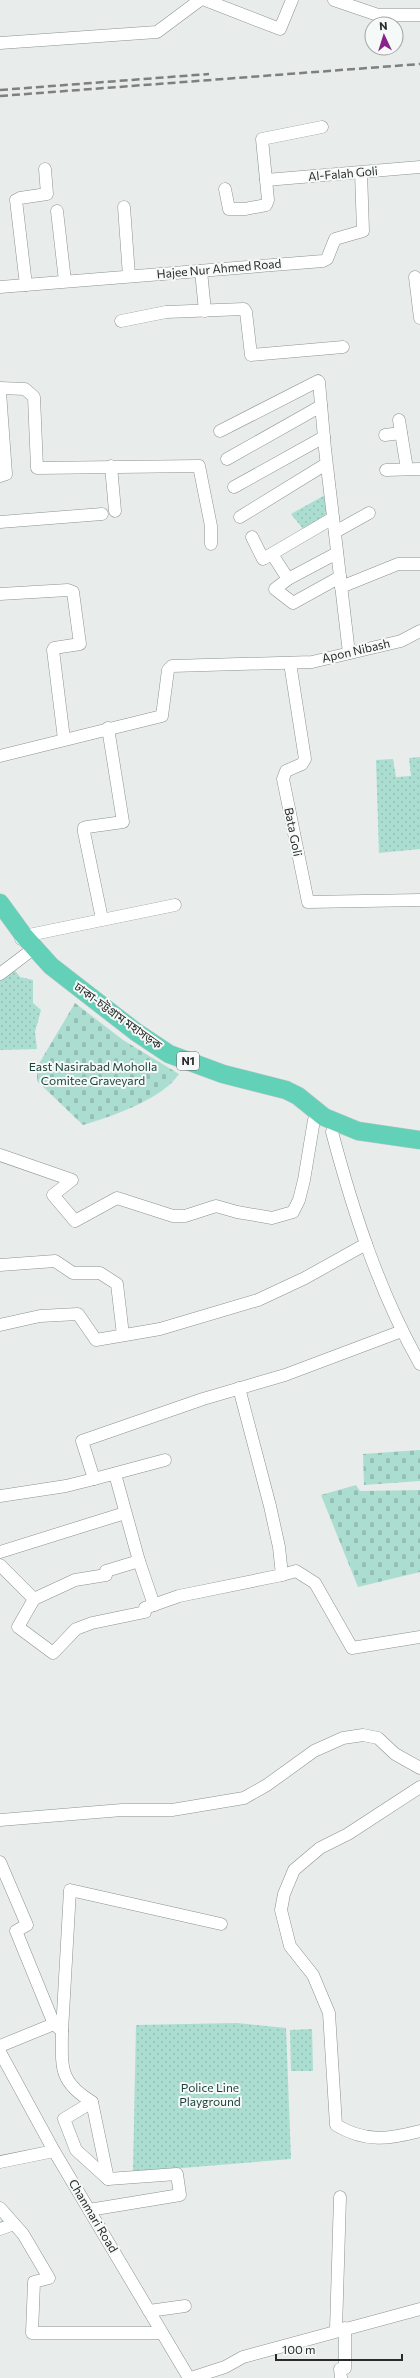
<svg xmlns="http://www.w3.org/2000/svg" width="420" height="2378" viewBox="0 0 420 2378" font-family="Commissioner,'Noto Sans Bengali',sans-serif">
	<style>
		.grass { fill: url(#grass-dots) }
		.cemetery { fill: url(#cemetery-stones) }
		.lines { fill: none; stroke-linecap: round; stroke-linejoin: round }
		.minor-casing { stroke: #8d918f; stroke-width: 13 }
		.highway-casing { stroke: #c7c8c8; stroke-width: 19 }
		.minor { stroke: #fff; stroke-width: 12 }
		.highway { stroke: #63d0b8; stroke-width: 18 }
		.rail { stroke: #7e8080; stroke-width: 2.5; stroke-dasharray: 8 4; stroke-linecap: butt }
		.labels { text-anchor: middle; stroke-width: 4; stroke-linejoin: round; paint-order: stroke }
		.shield { fill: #f5f9f8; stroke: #666868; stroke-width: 1 }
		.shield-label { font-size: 11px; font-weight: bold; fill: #292a2a }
		.street-label { font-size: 12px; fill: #292a2a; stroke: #f5f9f8 }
		.park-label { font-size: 12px; fill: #1c4239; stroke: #f5f9f8 }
	</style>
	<defs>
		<pattern id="grass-dots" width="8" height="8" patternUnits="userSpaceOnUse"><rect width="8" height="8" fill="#abded1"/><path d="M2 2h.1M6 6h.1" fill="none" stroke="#93bfb4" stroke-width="1.8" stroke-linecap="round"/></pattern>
		<pattern id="cemetery-stones" width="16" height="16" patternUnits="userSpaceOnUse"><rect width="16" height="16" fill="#abded1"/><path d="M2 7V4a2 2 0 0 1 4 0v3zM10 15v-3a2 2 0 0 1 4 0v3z" fill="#93bfb4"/></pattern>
	</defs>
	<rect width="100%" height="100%" fill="#e8eceb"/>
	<g class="grass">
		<path d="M 325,495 L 330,517 L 304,530 L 291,514 Z"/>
		<path d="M 420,757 L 420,849 L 379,853 L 376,760 L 393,759 L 396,777 L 411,776 L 409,758 Z"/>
		<path d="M 12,967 L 20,977 L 33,980 L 33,1003 L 41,1010 L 35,1032 L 37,1049 L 0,1050 L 0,976 Z"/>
		<path d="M 237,2023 L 286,2028 L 291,2159 L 133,2172 L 136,2025 Z"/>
		<path d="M 312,2029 L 313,2071 L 291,2071 L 290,2030 Z"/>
	</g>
	<g class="cemetery">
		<path d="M 75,1003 L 123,1040 L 179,1074 C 163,1099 110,1117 83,1125 L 37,1081 L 37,1067 Z"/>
		<path d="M 420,1450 L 420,1481 L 364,1485 L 363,1454 Z"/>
		<path d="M 356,1485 L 360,1491 L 420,1490 L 420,1572 L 358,1587 L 321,1495 Z"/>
	</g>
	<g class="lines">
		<g class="minor-casing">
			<g id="minor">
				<path d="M 205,0 L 280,29 L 292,0"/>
				<path d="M 334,0 L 378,15 L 420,15"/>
				<path d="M 0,43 L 157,32 L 200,0"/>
				<path d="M 266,180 L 420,167"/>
				<path d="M 225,189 L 229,209 L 245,209 L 266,205 L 268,200 L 262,139 L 322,127"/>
				<path d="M 124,207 L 129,276"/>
				<path d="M 57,211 L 65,281"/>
				<path d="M 201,271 L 205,311"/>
				<path d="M 415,277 L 420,318"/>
				<path d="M 26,285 L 16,200 L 20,198 L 47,194 L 45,169"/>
				<path d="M 0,287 L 323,261 L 327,259 L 335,239 L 363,231 L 361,172"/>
				<path d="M 121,321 L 166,312 L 244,309 L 246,312 L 251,355 L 343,347"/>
				<path d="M 0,388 L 25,389 L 34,397 L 37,468 L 199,466 L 211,526 L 211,544"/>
				<path d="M 0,392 L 6,474 L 0,476"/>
				<path d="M 399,420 L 407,469"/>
				<path d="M 220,431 L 318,381 L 319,382 L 325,449 L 349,653"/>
				<path d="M 385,435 L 401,433"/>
				<path d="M 227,459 L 321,406"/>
				<path d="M 111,466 L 115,511"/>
				<path d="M 386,470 L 420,469"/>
				<path d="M 234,487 L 324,437"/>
				<path d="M 240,517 L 326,464"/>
				<path d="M 0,522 L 102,514"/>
				<path d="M 335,532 L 369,513"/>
				<path d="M 252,537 L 263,559 L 333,518"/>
				<path d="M 337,553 L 288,579 L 275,589 L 293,603 L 340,577"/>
				<path d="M 272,554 L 288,579"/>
				<path d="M 341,587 L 398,564 L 420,564"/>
				<path d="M 0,594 L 68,590 L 73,592 L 80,644 L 54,648 L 53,650 L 64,739"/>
				<path d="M 290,663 L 305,759 L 302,764 L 286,771 L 283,779 L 308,902 L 420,900"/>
				<path d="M 0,756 L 162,716 L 168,670 L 172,666 L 312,662 L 401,641 L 420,631"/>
				<path d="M 102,919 L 84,832 L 84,828 L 87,827 L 123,822 L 108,728"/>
				<path d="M 21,939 L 24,936 L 175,905"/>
				<path d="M 0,974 L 29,952"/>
				<path d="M 332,1132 C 353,1211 379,1292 420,1364"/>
				<path d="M 0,1155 L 72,1180 L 53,1195 L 75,1221 L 117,1198 L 173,1216 L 185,1216 L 216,1206 L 237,1212 L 272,1218 L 293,1212 L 299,1200 L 304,1180 L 314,1120"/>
				<path d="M 0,1265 L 55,1261 L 73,1273 L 100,1273 L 117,1284 L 123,1335"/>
				<path d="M 0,1325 L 40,1316 L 78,1314 L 96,1340 L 160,1329 L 258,1300 L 305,1278 L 366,1244"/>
				<path d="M 115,1474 L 139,1561 L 154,1605"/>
				<path d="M 94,1479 L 165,1460"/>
				<path d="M 0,1496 L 66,1486 L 94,1479 L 82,1441 L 203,1399 L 285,1375 L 402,1331"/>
				<path d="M 0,1552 L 125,1513"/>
				<path d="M 0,1565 L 34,1599 L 75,1580 L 106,1575 L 106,1571 L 139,1561"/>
				<path d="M 282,1575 L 296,1571 L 315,1583 L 352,1648 L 420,1637"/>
				<path d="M 34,1599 L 18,1627 L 53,1653 L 76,1629 L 92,1623 L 145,1612 L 145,1608 L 179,1596 L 282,1575 L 279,1547 L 270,1506 L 239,1388"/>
				<path d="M 420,1787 L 348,1834 L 320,1848 L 294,1870 L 284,1894 L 281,1910 L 290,1946 L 313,1975 L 329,2013 L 336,2125 C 366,2143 389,2139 420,2131"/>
				<path d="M 0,1820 L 122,1810 L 172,1810 L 244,1798 L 267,1785 L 314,1751 L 343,1738 L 363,1735 L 378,1738 L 395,1754 L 420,1768"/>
				<path d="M 0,1862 L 27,1925 L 16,1931 L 54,2024 L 0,2046"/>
				<path d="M 55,2025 L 62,2031 C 62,2067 58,2081 92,2102 L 108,2179"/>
				<path d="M 62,2031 L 70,1890 L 221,1924"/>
				<path d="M 0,2052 L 54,2151 L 189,2378"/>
				<path d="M 0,2162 L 54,2151"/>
				<path d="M 0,2208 L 23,2234 L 49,2278 L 34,2282 L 32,2333 L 162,2333"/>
				<path d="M 89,2210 L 180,2195 L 177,2174 L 108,2179 L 76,2150 L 64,2119 L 92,2102"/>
				<path d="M 0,2229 L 14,2224"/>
				<path d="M 149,2311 L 185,2306"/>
				<path d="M 336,2330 L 340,2197"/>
				<path d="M 191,2378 L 225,2367 L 243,2357 L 420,2309"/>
				<path d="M 341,2378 L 340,2369 L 345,2368 L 345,2328"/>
			</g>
		</g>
		<g class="highway-casing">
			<path id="highway" d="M 0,903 L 24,936 L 51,966 L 136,1032 L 169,1054 L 223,1074 L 286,1090 L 298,1096 L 324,1117 L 358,1131 L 420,1140"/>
		</g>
		<use href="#minor" class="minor"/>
		<use href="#highway" class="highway"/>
		<g class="rail">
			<path d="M 0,90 L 209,74"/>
			<path d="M 0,96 L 420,64"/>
		</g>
	</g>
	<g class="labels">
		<rect class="shield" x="177" y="1052" width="22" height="18" rx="3"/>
		<g class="shield-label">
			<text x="188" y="1065">N1</text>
		</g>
		<g class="street-label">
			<text transform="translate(343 174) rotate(-5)" y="4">Al-Falah Goli</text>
			<text transform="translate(219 269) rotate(-5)" y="4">Hajee Nur Ahmed Road</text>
			<text transform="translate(356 651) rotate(-13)" y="4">Apon Nibash</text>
			<text transform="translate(293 832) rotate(79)" y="4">Bata Goli</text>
			<text transform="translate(118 1016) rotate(36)" y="4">ঢাকা-চট্টগ্রাম মহাসড়ক</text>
			<text transform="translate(93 2216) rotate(59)" y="4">Chanmari Road</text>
		</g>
		<g class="park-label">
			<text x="93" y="1071">East Nasirabad Moholla<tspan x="93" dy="14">Comitee Graveyard</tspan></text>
			<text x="210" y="2092">Police Line<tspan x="210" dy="14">Playground</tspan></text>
		</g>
	</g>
	<g transform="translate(384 36) rotate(356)"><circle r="19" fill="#f5f9f8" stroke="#a3a6a6"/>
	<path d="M0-3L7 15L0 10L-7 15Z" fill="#88238b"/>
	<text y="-6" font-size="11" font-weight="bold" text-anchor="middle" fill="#292a2a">N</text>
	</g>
	<path d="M276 2354v6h126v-6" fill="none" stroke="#292a2a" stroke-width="2"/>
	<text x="282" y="2354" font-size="12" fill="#292a2a" stroke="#f5f9f8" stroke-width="3" paint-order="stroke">100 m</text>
</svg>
